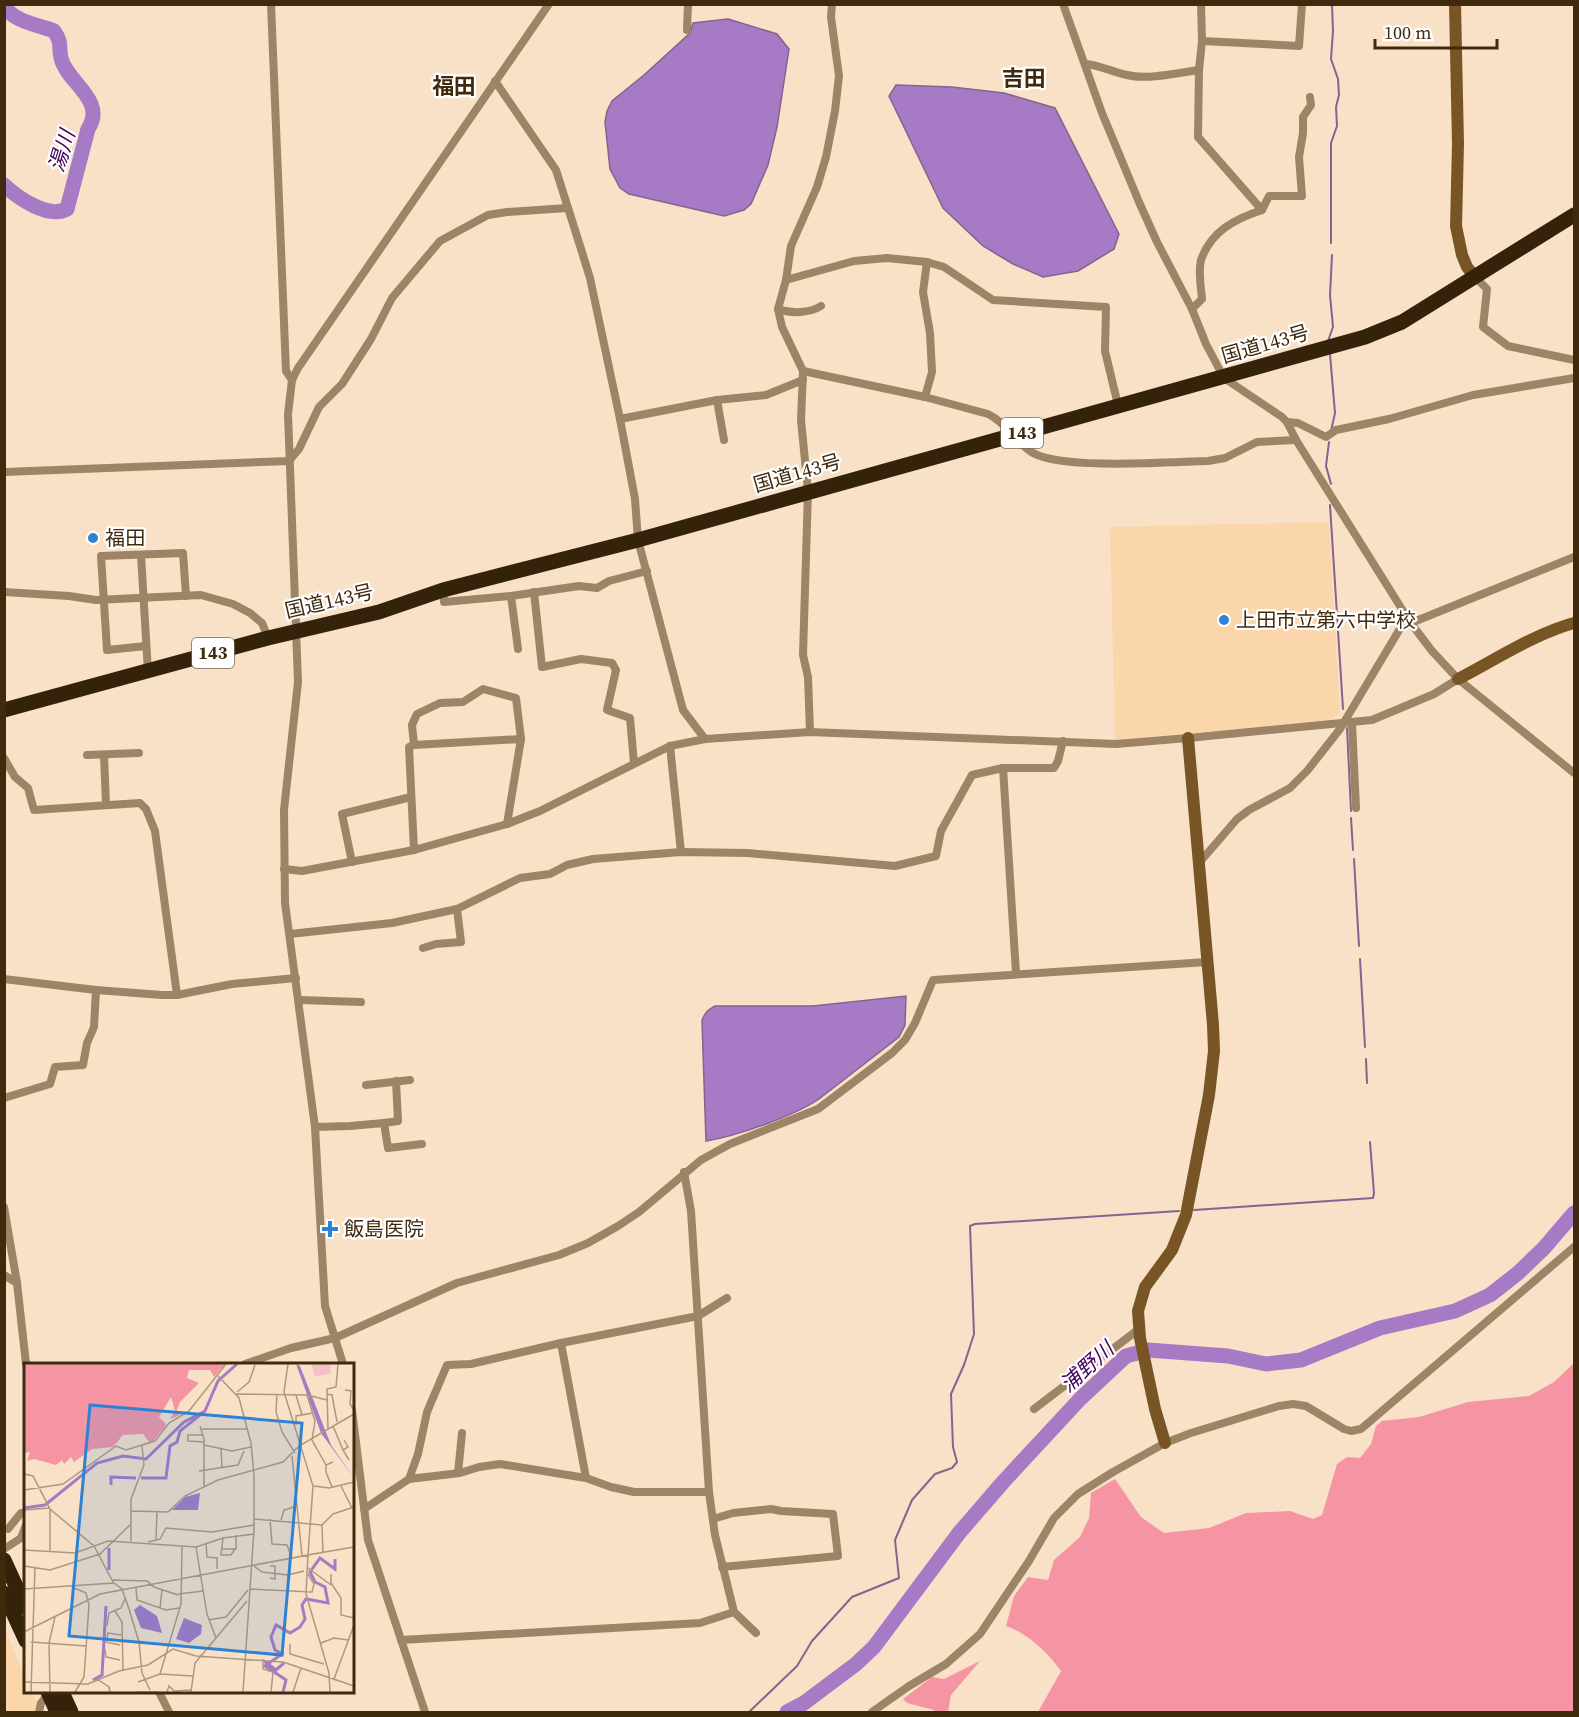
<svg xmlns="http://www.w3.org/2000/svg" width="1579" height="1717" viewBox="0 0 1579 1717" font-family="'Source Serif 4','Noto Sans JP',serif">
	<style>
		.built { fill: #fcd6ab }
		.forest { fill: #f595a4 }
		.water { fill: #a67ac4; stroke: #87628d; stroke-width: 1.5 }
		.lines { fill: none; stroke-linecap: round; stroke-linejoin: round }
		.stream { stroke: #87628d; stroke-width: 2 }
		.river { stroke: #a67ac4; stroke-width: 15 }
		.street { stroke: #9d8466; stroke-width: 8 }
		.secondary { stroke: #795526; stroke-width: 12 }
		.highway { stroke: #35220a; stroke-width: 15 }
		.poi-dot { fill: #2e82d1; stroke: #fff; stroke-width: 2 }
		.labels { text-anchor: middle; stroke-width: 4.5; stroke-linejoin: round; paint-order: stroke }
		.shield { fill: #fff; stroke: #796a56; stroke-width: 1.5 }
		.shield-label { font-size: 18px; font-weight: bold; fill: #402a0d }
		.street-label { font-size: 20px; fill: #402a0d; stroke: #fff }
		.poi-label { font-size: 20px; fill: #402a0d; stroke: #fff; text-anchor: start }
		.water-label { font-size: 21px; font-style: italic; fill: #440361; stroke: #fff }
		.quarter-label { font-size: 22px; font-weight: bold; fill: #402a0d; stroke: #fff }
		.inset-river { fill: none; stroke: #a67ac4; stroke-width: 3 }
		.inset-road { fill: none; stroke: #ae987d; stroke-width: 1.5 }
		.view { fill: #2e82d1; fill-opacity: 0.15; stroke: #2e82d1; stroke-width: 3 }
		.inset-edge { fill: none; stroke: #402a0d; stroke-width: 3 }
	</style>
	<rect width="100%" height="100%" fill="#f8e1c7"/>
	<g class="built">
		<path d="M 1329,522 L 1340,713 L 1328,721 L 1115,740 L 1110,527 Z"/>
		<path d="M 4,1627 L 25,1676 L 26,1692 L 32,1692 L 37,1702 L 36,1712 L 5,1712 Z"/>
	</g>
	<g class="forest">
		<path d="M 1574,1363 L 1574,1712 L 1038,1712 L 1061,1671 C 1047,1652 1029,1634 1006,1626 L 1014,1596 L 1028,1577 L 1048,1580 L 1054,1560 L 1080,1537 L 1089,1518 L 1091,1493 L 1115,1479 L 1141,1517 L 1164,1533 L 1209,1528 L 1246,1513 L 1290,1511 L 1313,1519 L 1322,1515 L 1337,1464 L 1347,1457 L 1360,1458 L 1371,1444 L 1376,1426 L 1382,1421 L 1419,1417 L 1468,1402 L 1529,1396 L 1554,1382 Z"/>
		<path d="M 980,1661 L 951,1695 L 948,1712 L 934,1712 L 934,1710 L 907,1703 L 903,1699 L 932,1677 L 944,1679 Z"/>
	</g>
	<g class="water">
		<path d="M 728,19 L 777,34 L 789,49 L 777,127 L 768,165 L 751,204 L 744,210 L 724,216 L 629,194 L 620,188 L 610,169 L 605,122 L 607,111 L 612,101 L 644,75 L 690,33 L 693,23 Z"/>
		<path d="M 896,85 L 952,87 L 1004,93 L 1055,108 L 1119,234 L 1114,249 L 1078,271 L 1043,277 L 1013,264 L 983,246 L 943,208 L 889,96 Z"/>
		<path d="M 906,996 L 905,1025 L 899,1037 L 819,1099 C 794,1116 737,1136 706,1141 L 702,1021 C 704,1013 708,1010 715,1006 L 813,1006 Z"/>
	</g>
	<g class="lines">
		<g class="stream">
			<path d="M 1331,243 L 1331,143 L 1337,126 L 1336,107 L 1339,95 L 1338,79 L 1331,59 L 1333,31 L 1332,4"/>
			<path d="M 1328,341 L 1333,327 L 1330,295 L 1332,255"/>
			<path d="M 1330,354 L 1335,413 L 1331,431"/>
			<path d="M 1329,442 L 1326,466 L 1331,484"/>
			<path d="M 1330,505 L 1343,709"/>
			<path d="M 1347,728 L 1351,811"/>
			<path d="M 1351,818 L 1353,850"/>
			<path d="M 1354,859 L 1359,946"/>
			<path d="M 1360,959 L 1365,1047"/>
			<path d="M 1366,1059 L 1367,1083"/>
			<path d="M 1194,1210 L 1373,1198 L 1374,1193 L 1370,1142"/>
			<path d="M 749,1712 L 797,1666 L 812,1641 L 852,1597 L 899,1578 L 895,1540 L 912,1500 L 935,1474 L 952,1468 L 957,1462 L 953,1447 L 951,1394 L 964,1365 L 974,1334 L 970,1226 L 975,1224 L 1179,1211"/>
		</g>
		<g class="river">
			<path d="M 4,5 C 11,21 39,25 54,31 C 63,44 58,46 61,58 C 67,83 107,100 88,129 L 67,209 C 48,219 18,198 4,185"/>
			<path d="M 787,1712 L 804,1703 L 856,1664 L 874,1647 L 959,1533 L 1004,1481 L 1080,1399 L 1126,1356 L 1148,1350 L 1228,1356 L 1266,1364 L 1301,1360 L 1380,1328 L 1455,1311 L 1490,1295 L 1518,1273 L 1544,1248 L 1574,1213"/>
		</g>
		<g class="street">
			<path d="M 271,4 L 286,371 L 292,380"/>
			<path d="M 1063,4 L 1102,113 L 1139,202 L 1157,242 L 1192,309 L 1206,344 L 1224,378 L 1282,417 L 1287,422 L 1296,440 L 1410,622 L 1432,651 L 1458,679 L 1574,773"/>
			<path d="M 1201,4 L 1202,41 L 1199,70 L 1198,137 L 1262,210"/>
			<path d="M 687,30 L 688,4"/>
			<path d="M 1202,41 L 1299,46 L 1302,4"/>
			<path d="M 1085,64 C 1100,65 1112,72 1127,75 C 1147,80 1178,73 1199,70"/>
			<path d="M 495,81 L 556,170 L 581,249 L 590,278 L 620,419 L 635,499 L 638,540 L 683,710 L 705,739"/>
			<path d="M 1475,277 L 1487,289 L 1483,327 L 1508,346 L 1574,360"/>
			<path d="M 786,280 L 854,261 L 887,258 L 927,262 L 944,267 L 993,300 L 1106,307 L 1105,351 L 1118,405"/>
			<path d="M 778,309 C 791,314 810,313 821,306"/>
			<path d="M 1192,309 L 1202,299 C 1201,287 1198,272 1201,260 C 1211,231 1235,219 1262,210 L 1269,196 L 1302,196 L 1299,157 L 1303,133 L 1303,117 L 1311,105 L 1310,97"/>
			<path d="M 803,371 L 925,397 L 988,414 C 1007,423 1016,443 1033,453 C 1064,470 1170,462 1208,461 L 1225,458 L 1257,442 L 1296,440"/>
			<path d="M 925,397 L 932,372 L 930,333 L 923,292 L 927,262"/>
			<path d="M 717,400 L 724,440"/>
			<path d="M 620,419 L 717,400 L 766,395 L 803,380"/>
			<path d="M 1287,422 L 1298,423 L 1326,437 L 1336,430 L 1389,419 L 1473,395 L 1574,378"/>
			<path d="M 4,472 L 289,461 L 299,449 L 319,407 L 342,384 L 371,339 L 392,298 L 440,241 L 488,215 L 507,212 L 567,208"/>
			<path d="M 141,555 L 148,672"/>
			<path d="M 443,590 L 444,602 L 511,596 L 579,586 L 597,588 L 609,581 L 647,571"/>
			<path d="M 4,592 L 69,596 L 96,600 L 201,595 L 233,604 L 250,613 L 262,623 L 268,638"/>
			<path d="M 534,592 L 542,667 L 581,659 L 612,663 L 616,670 L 607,710 L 630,718 L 634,763"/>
			<path d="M 511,596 L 518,649"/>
			<path d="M 146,646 L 107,650 L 101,556 L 183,553 L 186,596"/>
			<path d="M 1352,723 L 1356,808"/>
			<path d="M 810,732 L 808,677 L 803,655 L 808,491 L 801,420 L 803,371 L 782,327 L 778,309 L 786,280 L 791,246 L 817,187 L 826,157 L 835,111 L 839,76 L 831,17 L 832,4"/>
			<path d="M 414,745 L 412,725 L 417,714 L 440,703 L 463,702 L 483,689 L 516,698 L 521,739 L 507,824"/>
			<path d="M 670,746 L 681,852"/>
			<path d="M 87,755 L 139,753"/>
			<path d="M 104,755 L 106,805"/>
			<path d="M 4,758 L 15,777 L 28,788 L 34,810 L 140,803 L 146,809 L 155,831 L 177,995"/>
			<path d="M 1003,768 L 1016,973"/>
			<path d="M 414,850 L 409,747 L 414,745 L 521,739"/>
			<path d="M 352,862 L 342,814 L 411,797"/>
			<path d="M 1199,863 L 1237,819 L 1249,810 L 1290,788 L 1307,771 L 1340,729 L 1401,627 L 1574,557"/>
			<path d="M 284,869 L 302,871 L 414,850 L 507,824 L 540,811 L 670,746 L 705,739 L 810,732 L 1116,744 L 1188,738 L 1372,720 L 1434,694 L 1458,679"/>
			<path d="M 290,934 L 392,923 L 457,909 L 520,878 L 550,874 L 567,865 L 593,859 L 681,852 L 747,853 L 895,866 L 936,856 L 941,831 L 972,775 L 1003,768 L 1054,768 L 1058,761 L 1063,741"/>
			<path d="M 423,948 L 436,944 L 461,942 L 457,909"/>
			<path d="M 4,979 L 96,990 L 162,995 L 177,995 L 232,984 L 296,978"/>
			<path d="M 299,1000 L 361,1002"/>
			<path d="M 366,1085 L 410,1080"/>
			<path d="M 4,1098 L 50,1084 L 55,1067 L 83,1065 L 87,1043 L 94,1027 L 96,990"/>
			<path d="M 384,1123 L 398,1121 L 396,1081"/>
			<path d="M 315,1127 L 350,1126 L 384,1123 L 388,1148 L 422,1144"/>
			<path d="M 684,1172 L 691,1211 L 709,1492 L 715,1535 L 734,1612 L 756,1633"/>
			<path d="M 4,1207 L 17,1283 L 26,1364"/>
			<path d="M 4,1275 L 17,1283"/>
			<path d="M 561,1343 L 586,1478"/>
			<path d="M 245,1364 L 291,1348 L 335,1338 L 457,1283 L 559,1255 L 588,1243 L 618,1226 L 639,1212 L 701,1160 L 730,1144 L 818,1109 L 892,1053 L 905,1040 L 915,1023 L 933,980 L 1207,962"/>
			<path d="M 343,1364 L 325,1306 L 315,1127 L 285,903 L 284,810 L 298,682 L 288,414 L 292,380 L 298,368 L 549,4"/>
			<path d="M 1034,1409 L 1139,1329"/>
			<path d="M 352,1410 L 368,1540 L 425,1712"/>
			<path d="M 458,1473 L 462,1433"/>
			<path d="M 409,1479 L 418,1454 L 427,1412 L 447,1365 L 471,1364 L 561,1343 L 698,1316 L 727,1298"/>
			<path d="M 364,1509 L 409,1479 L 460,1473 L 479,1467 L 500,1464 L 586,1478 L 611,1487 L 634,1492 L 709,1492"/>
			<path d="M 713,1519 L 733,1513 L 771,1509 L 781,1511 L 833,1514 L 838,1556 L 722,1567"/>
			<path d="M 8,1529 L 21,1513 L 26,1513"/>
			<path d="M 4,1549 L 21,1538 L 26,1525"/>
			<path d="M 401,1640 L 700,1623 L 734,1612"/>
			<path d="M 159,1692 L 169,1712"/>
			<path d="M 39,1712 L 41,1703 L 49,1693"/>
			<path d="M 872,1712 L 909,1686 L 946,1664 L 980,1634 L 1029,1561 L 1054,1518 L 1078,1494 L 1113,1472 L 1165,1443 L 1191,1433 L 1279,1406 L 1293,1404 L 1306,1406 L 1344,1429 L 1351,1431 L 1361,1429 L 1574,1247"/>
		</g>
		<g class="secondary">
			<path d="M 1455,4 L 1458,144 L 1456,226 L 1462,255 L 1467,267 L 1475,277"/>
			<path d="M 1458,679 C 1495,660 1534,634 1574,623"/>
			<path d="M 1165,1443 L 1155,1409 L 1140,1338 L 1138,1311 L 1145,1287 L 1172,1250 L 1186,1215 L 1209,1095 L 1214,1051 L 1213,1025 L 1188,738"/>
		</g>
		<g class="highway">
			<path d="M 4,710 L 268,638 L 379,612 L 443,590 L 638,540 L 1365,337 L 1402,322 L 1574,215"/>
			<path d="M 4,1560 L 26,1608"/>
			<path d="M 4,1593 L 26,1641"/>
			<path d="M 48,1692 L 57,1712"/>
			<path d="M 62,1692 L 71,1712"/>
		</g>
	</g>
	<g class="poi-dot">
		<circle cx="93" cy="538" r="6"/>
		<circle cx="1224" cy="620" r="6"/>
		<path d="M327 1220h6v6h6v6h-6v6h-6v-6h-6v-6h6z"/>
	</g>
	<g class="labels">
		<g class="shield">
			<rect x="1001" y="418" width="42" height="30" rx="4.5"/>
			<rect x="192" y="638" width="42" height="30" rx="4.5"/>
		</g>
		<g class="shield-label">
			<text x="1022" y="439">143</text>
			<text x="213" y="659">143</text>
		</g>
		<g class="street-label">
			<text transform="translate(1265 344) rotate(-16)" y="7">国道143号</text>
			<text transform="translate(797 473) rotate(-16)" y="7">国道143号</text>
			<text transform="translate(329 601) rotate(-13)" y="7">国道143号</text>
		</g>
		<g class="poi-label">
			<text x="105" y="545">福田</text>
			<text x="1236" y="627">上田市立第六中学校</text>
			<text x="344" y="1236">飯島医院</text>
		</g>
		<g class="water-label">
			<text transform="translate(62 151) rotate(-73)" y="7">湯川</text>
			<text transform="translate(1087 1367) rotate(-42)" y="7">浦野川</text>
		</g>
		<g class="quarter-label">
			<text x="1024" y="86">吉田</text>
			<text x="454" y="94">福田</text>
		</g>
	</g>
	<g transform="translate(24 1363)">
		<rect width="330" height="330" fill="#f8e1c7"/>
		<path d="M 287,1 L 307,1 L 306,11 L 291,13 Z" fill="#f6c0c6"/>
		<path d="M 0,1 L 201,1 L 190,14 L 186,7 L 165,7 L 163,15 L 175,20 L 156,39 L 152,50 L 156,52 L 146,56 L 151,48 L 147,34 L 135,54 L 142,61 L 140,65 L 129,78 L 125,79 L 119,71 L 99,72 L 89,84 L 68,86 L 50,99 L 47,94 L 40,101 L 38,97 L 32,102 L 10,96 L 3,98 L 6,89 L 0,90 Z" fill="#f595a4"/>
		<path d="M 272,1 L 276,3 L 307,82 L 330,115 L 297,70 ZM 176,130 L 174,147 L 148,147 L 161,134 ZM 116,242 L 133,253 L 138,270 L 117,265 L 110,247 ZM 160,255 L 178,262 L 177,271 L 165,280 L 152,276 Z" fill="#a67ac4"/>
		<path class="inset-river" d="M 117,115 L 142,115 L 146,83 L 153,79 L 156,68 L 181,48M 87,122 L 87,114 L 112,115M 0,145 L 21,142 L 73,100 L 99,93 L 122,96 L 160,59 L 181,48 L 194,18 L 213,1M 85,207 L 85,185M 240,298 L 252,307 L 260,300M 69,317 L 78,312 L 82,243M 259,329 L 262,317 L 241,303 L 258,291 L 251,287 L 247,274 L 252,262 L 266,270 L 276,264 L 281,256 L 278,242 L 282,236 L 304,240 L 301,224 L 291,219 L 286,209 L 296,195 L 311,206 L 311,196"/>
		<path class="inset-road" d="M 194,13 L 215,35 L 227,80 L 230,112 L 230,167 L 219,329M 321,27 L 327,28 L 326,41 L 330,47M 213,29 L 225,19 L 231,2M 212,31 L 283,32 L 303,37M 253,31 L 252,49 L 258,69 L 271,90M 303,31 L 308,32 L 313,59M 272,32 L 278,52M 283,32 L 291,58 L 288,77 L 302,102M 272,62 L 272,53 L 289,50M 176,63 L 180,76 L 180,125M 309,63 L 319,87M 178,66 L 223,66M 304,67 L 303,26 L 312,24 L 314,1M 179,72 L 164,72 L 164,78 L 180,79M 320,77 L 324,84 L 319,87 L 325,97M 180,82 L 208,88 L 227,84M 197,86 L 198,104M 268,93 L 278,193M 175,108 L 214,102 L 220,88M 0,111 L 9,113 L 26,146 L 70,183 L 89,219M 290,123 L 305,125 L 330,119M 317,123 L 328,145M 308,124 L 302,109 L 302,102 L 309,99M 0,127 L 39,121 L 92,83 L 102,87 L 131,78 L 145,60 L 165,48 L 202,1M 0,147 L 25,145M 26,147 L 26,189M 107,148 L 144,149 L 161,133 L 194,117 L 259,99 L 275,83 L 330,51M 230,156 L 298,162M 246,156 L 248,181 L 263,182 L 268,195M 257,157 L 260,147 L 273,143M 199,175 L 197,192 L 207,192 L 211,186M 132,176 L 133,149M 107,178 L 107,136 L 120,102 L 118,83M 124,179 L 136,176 L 142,165 L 188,169 L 230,162M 182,181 L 183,194 L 193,195 L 193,206M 172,184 L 183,251 L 192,275M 197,186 L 212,186 L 212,172M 0,187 L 51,190 L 84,178 L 172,184 L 199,175 L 230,171M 299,190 L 298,162 L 309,151 L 330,144M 0,203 L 26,207 L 76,191 L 107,161M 230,203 L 238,209 L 264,212 L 280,208M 284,205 L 307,222M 307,211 L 307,220 L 317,235 L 317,252 L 330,255M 246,215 L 251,216 L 251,203 L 246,203M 89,217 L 123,218 L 130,224 L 154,232M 48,224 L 62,230 L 65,242 L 60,314 L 51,329M 112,225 L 113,237 L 142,247 L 155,245M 0,226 L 90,220 L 98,226 L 105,246 L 115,279 L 118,310 L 126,327M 225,226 L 288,229 L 290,221 L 284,211M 154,231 L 180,228M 136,245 L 138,227M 91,248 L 98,259 L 99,307M 184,257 L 202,254 L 224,227M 83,263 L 85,250 L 97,245 L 101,236M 0,269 L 76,231 L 284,192 L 289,123 L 260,29 L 264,1M 7,279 L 62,283M 297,280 L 310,275 L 324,277M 266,281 L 266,291 L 300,301M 96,282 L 82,279 L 84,270 L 97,272M 81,286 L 82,294 L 96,297M 239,296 L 239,306 L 249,309 L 247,329M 136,311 L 157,241 L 158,184M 73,316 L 85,324 L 86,329M 310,316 L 330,262M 0,319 L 64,321 L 95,308 L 124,302 L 149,286 L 172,293 L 259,299 L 330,323M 114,319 L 136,311 L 169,313M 7,329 L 11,204M 26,329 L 25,280 L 31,254M 112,329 L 135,329M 143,329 L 145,323 L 150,328 L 167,327M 167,329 L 171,300 L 223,238M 269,329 L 277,305M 306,329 L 305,310 L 282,231 L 284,192 L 330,184"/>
		<path class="view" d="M 66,42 L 278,60 L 258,292 L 45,273 Z"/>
		<rect width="330" height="330" class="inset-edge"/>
	</g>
	<rect width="1579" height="1717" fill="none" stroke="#402a0d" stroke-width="12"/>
	<path d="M1375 39v9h122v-9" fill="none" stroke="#402a0d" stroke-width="3"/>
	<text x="1384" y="39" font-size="18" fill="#402a0d" stroke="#ffffff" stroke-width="4.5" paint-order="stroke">100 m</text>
</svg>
